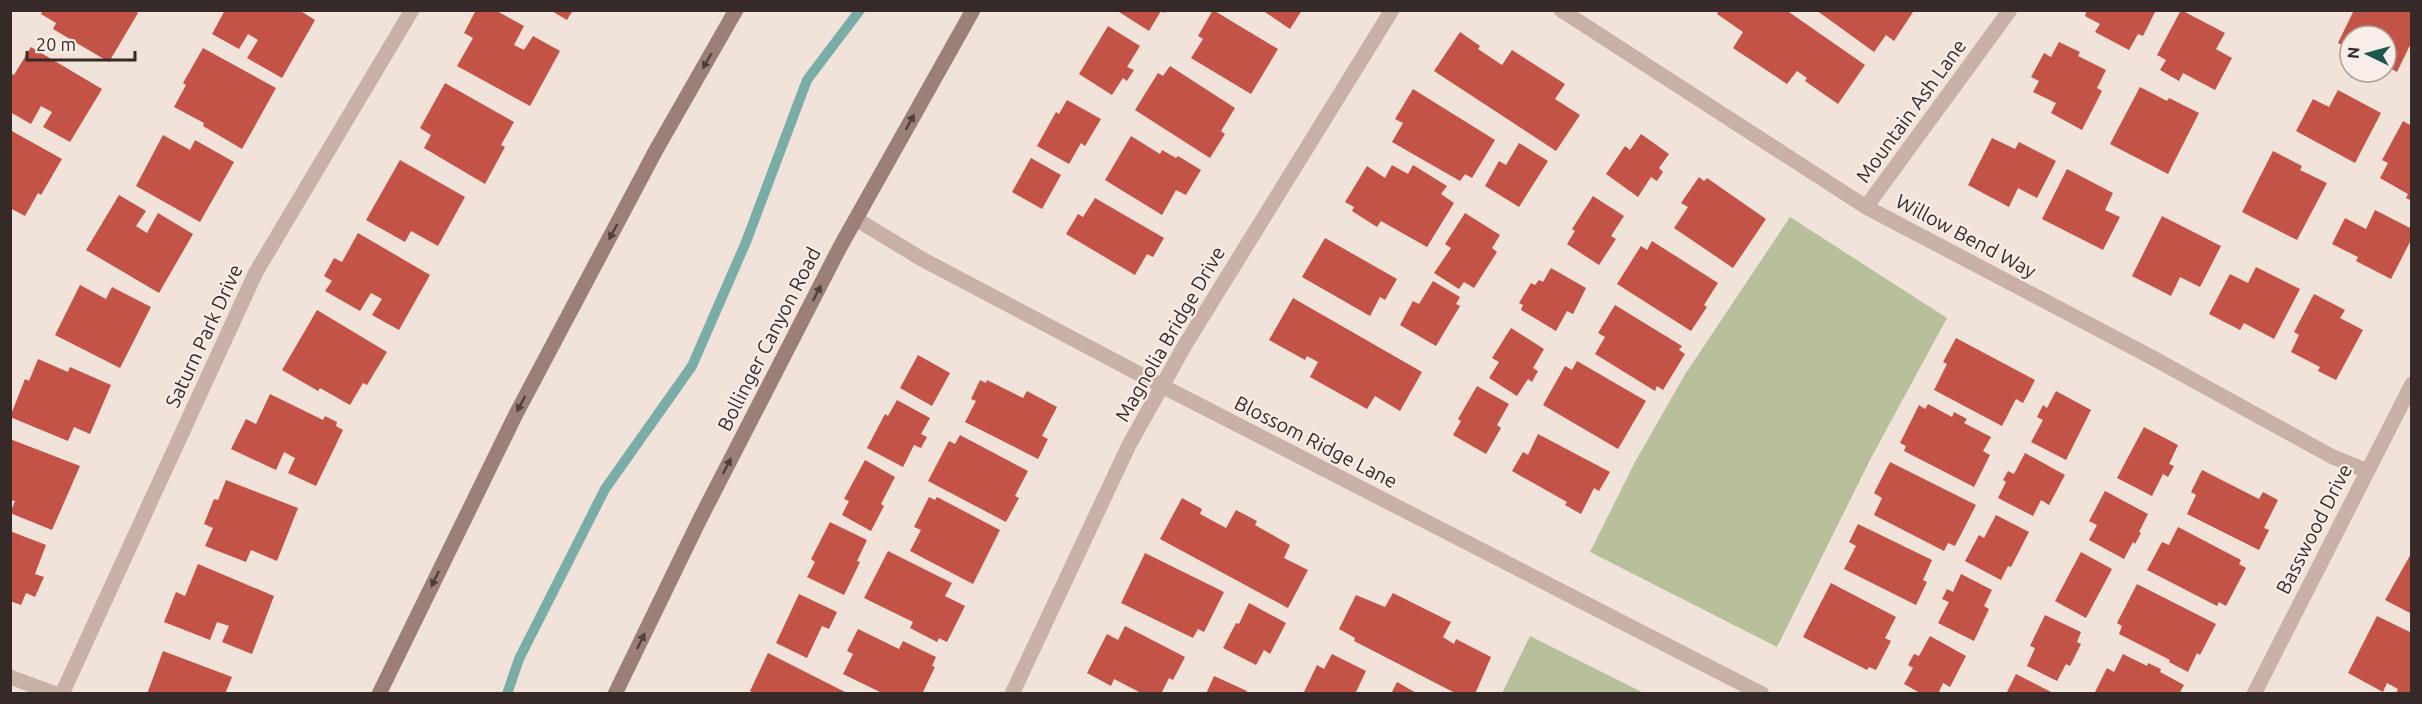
<svg xmlns="http://www.w3.org/2000/svg" width="2422" height="704" viewBox="0 0 2422 704" font-family="Ubuntu,sans-serif">
	<style>
		.green { fill: #b8c09b }
		.lines { fill: none; stroke-linecap: round; stroke-linejoin: round }
		.stream { stroke: #7aada8; stroke-width: 10 }
		.building { fill: #c35346 }
		.street { stroke: #c9b1a7; stroke-width: 15 }
		.secondary { stroke: #9c8078; stroke-width: 15 }
		.oneway { fill: #4f403b }
		.labels { text-anchor: middle; stroke-width: 4.5; stroke-linejoin: round; paint-order: stroke }
		.street-label { font-size: 20px; fill: #352a27; stroke: #f9eee7 }
	</style>
	<rect width="100%" height="100%" fill="#f1e3da"/>
	<g class="green">
		<path d="M 1790,217 L 1947,318 L 1871,458 L 1777,647 L 1590,552 L 1635,462 L 1684,376 Z"/>
		<path d="M 1530,636 L 1644,693 L 1502,693 Z"/>
	</g>
	<g class="lines">
		<path class="stream" d="M 507,694 L 519,659 L 605,489 L 692,366 L 746,242 L 807,80 L 860,10"/>
	</g>
	<g class="building">
		<path d="M 43,10 L 134,10 L 138,13 L 109,62 L 53,29 L 56,23 L 41,14 Z"/>
		<path d="M 225,10 L 299,10 L 315,20 L 282,78 L 247,58 L 258,40 L 248,34 L 239,49 L 212,34 Z"/>
		<path d="M 476,10 L 495,10 L 524,26 L 514,45 L 524,50 L 533,36 L 560,51 L 530,106 L 457,66 L 473,38 L 464,33 Z"/>
		<path d="M 550,10 L 573,10 L 567,20 Z"/>
		<path d="M 1116,10 L 1166,10 L 1165,13 L 1161,11 L 1149,31 Z"/>
		<path d="M 1213,10 L 1278,49 L 1251,94 L 1191,58 L 1203,39 L 1198,36 Z"/>
		<path d="M 1262,10 L 1302,10 L 1290,29 Z"/>
		<path d="M 1719,10 L 1786,10 L 1865,65 L 1838,104 L 1805,81 L 1807,78 L 1797,71 L 1787,84 L 1733,48 L 1743,32 L 1717,14 Z"/>
		<path d="M 1816,10 L 1912,10 L 1913,12 L 1894,41 L 1886,35 L 1874,52 Z"/>
		<path d="M 2087,10 L 2156,10 L 2143,36 L 2138,34 L 2129,50 L 2095,32 L 2100,24 L 2085,16 Z"/>
		<path d="M 2181,10 L 2225,33 L 2216,49 L 2232,58 L 2215,90 L 2183,73 L 2179,81 L 2160,70 L 2166,60 L 2157,55 Z"/>
		<path d="M 2354,10 L 2412,10 L 2412,41 L 2397,72 L 2386,66 L 2386,36 L 2350,36 L 2350,49 L 2338,43 Z"/>
		<path d="M 1108,26 L 1140,46 L 1127,67 L 1134,70 L 1127,81 L 1123,78 L 1112,95 L 1079,74 Z"/>
		<path d="M 1460,32 L 1480,46 L 1478,49 L 1502,65 L 1512,50 L 1565,84 L 1555,99 L 1580,115 L 1556,151 L 1434,71 Z"/>
		<path d="M 2059,42 L 2080,52 L 2078,56 L 2106,70 L 2097,88 L 2102,91 L 2082,130 L 2051,113 L 2056,103 L 2033,92 L 2039,81 L 2031,77 L 2044,53 L 2051,57 Z"/>
		<path d="M 31,47 L 102,89 L 70,142 L 43,127 L 52,112 L 41,106 L 31,124 L 10,112 L 10,73 L 14,75 Z"/>
		<path d="M 203,48 L 276,88 L 242,149 L 203,126 L 204,123 L 174,107 L 186,85 L 183,83 Z"/>
		<path d="M 1170,66 L 1235,108 L 1221,131 L 1225,134 L 1210,158 L 1135,110 L 1158,73 L 1163,76 Z"/>
		<path d="M 445,83 L 514,122 L 501,145 L 505,147 L 485,184 L 424,148 L 431,135 L 420,128 Z"/>
		<path d="M 2140,87 L 2167,101 L 2169,98 L 2199,113 L 2168,174 L 2110,144 Z"/>
		<path d="M 1413,89 L 1495,140 L 1472,178 L 1465,174 L 1460,181 L 1392,142 L 1403,123 L 1395,119 Z"/>
		<path d="M 2338,90 L 2381,113 L 2355,163 L 2296,131 L 2313,99 L 2329,107 Z"/>
		<path d="M 1067,100 L 1101,119 L 1085,146 L 1081,143 L 1069,164 L 1037,146 L 1056,112 L 1059,114 Z"/>
		<path d="M 2403,121 L 2412,126 L 2412,201 L 2406,198 L 2408,194 L 2380,178 L 2388,163 L 2382,160 Z"/>
		<path d="M 10,130 L 62,159 L 41,195 L 38,193 L 25,216 L 10,208 Z"/>
		<path d="M 1641,134 L 1669,154 L 1659,168 L 1663,172 L 1657,181 L 1651,177 L 1638,197 L 1606,174 L 1625,146 L 1630,150 Z"/>
		<path d="M 163,135 L 190,150 L 195,140 L 234,162 L 200,222 L 136,186 Z"/>
		<path d="M 1131,136 L 1160,154 L 1162,150 L 1176,158 L 1178,156 L 1201,170 L 1186,195 L 1176,190 L 1162,215 L 1105,180 Z"/>
		<path d="M 1992,138 L 2015,149 L 2019,142 L 2056,161 L 2037,198 L 2018,188 L 2009,207 L 1968,185 Z"/>
		<path d="M 1519,143 L 1548,161 L 1519,207 L 1485,186 L 1499,161 L 1506,165 Z"/>
		<path d="M 2273,151 L 2302,166 L 2300,170 L 2327,183 L 2297,240 L 2242,212 Z"/>
		<path d="M 1031,158 L 1061,175 L 1042,209 L 1012,192 Z"/>
		<path d="M 400,160 L 465,197 L 438,246 L 411,231 L 405,242 L 366,220 Z"/>
		<path d="M 1392,165 L 1408,174 L 1413,165 L 1447,186 L 1441,194 L 1454,203 L 1427,247 L 1381,221 L 1377,227 L 1352,211 L 1354,207 L 1345,202 L 1367,166 L 1385,178 Z"/>
		<path d="M 2067,169 L 2113,193 L 2105,210 L 2120,217 L 2103,250 L 2042,219 Z"/>
		<path d="M 1699,177 L 1704,181 L 1707,178 L 1766,219 L 1733,268 L 1674,228 L 1688,207 L 1681,203 Z"/>
		<path d="M 119,195 L 146,211 L 136,226 L 147,233 L 158,213 L 193,234 L 159,293 L 86,250 Z"/>
		<path d="M 1593,196 L 1624,216 L 1611,236 L 1616,239 L 1599,265 L 1567,244 L 1575,231 L 1572,229 Z"/>
		<path d="M 1095,198 L 1164,238 L 1153,257 L 1147,254 L 1135,275 L 1066,234 L 1078,214 L 1083,217 Z"/>
		<path d="M 2375,210 L 2412,229 L 2412,238 L 2391,279 L 2356,261 L 2358,257 L 2332,244 L 2345,218 L 2366,229 Z"/>
		<path d="M 1465,213 L 1500,235 L 1492,248 L 1497,252 L 1474,288 L 1464,282 L 1459,289 L 1434,273 L 1451,248 L 1445,244 Z"/>
		<path d="M 2162,216 L 2221,246 L 2200,287 L 2180,277 L 2171,296 L 2132,276 Z"/>
		<path d="M 358,233 L 430,275 L 399,330 L 372,315 L 382,299 L 371,293 L 360,311 L 325,291 L 332,281 L 324,276 L 334,258 L 342,262 Z"/>
		<path d="M 1325,238 L 1397,279 L 1385,300 L 1380,297 L 1370,316 L 1302,277 Z"/>
		<path d="M 1652,241 L 1718,283 L 1704,305 L 1707,307 L 1691,331 L 1617,284 L 1641,246 L 1647,250 Z"/>
		<path d="M 2256,267 L 2300,289 L 2274,339 L 2244,323 L 2240,330 L 2209,314 L 2230,274 L 2248,283 Z"/>
		<path d="M 1551,268 L 1586,288 L 1573,314 L 1567,311 L 1556,331 L 1521,310 L 1523,305 L 1519,303 L 1531,283 L 1535,285 L 1539,280 L 1543,282 Z"/>
		<path d="M 1433,281 L 1460,297 L 1456,304 L 1460,306 L 1436,346 L 1400,325 L 1413,301 L 1419,304 Z"/>
		<path d="M 80,285 L 106,299 L 112,287 L 151,307 L 120,368 L 55,335 Z"/>
		<path d="M 2314,294 L 2345,310 L 2340,318 L 2363,330 L 2336,380 L 2318,371 L 2320,367 L 2291,352 L 2299,335 L 2294,332 Z"/>
		<path d="M 1293,298 L 1422,372 L 1400,411 L 1375,396 L 1367,409 L 1310,377 L 1318,362 L 1307,356 L 1305,360 L 1269,340 Z"/>
		<path d="M 1615,305 L 1682,346 L 1679,350 L 1685,354 L 1663,390 L 1657,386 L 1655,391 L 1595,354 L 1605,337 L 1598,333 Z"/>
		<path d="M 317,310 L 387,352 L 367,385 L 363,383 L 350,405 L 320,388 L 318,391 L 282,370 Z"/>
		<path d="M 1511,328 L 1544,349 L 1533,368 L 1538,371 L 1532,382 L 1528,379 L 1517,396 L 1489,378 L 1499,362 L 1492,358 Z"/>
		<path d="M 1956,338 L 2035,380 L 2023,403 L 2016,399 L 2002,426 L 1934,390 L 1947,364 L 1943,362 Z"/>
		<path d="M 918,355 L 950,373 L 932,406 L 900,388 Z"/>
		<path d="M 38,359 L 68,372 L 70,367 L 111,385 L 90,434 L 74,427 L 68,441 L 10,417 L 25,379 L 29,381 Z"/>
		<path d="M 1577,361 L 1646,401 L 1618,449 L 1543,405 L 1565,366 L 1572,370 Z"/>
		<path d="M 980,380 L 986,383 L 987,380 L 1023,398 L 1027,391 L 1057,407 L 1042,436 L 1048,439 L 1038,459 L 965,422 L 976,401 L 971,399 Z"/>
		<path d="M 1477,386 L 1509,404 L 1497,425 L 1501,428 L 1486,454 L 1453,435 L 1461,421 L 1458,419 Z"/>
		<path d="M 2056,391 L 2091,410 L 2066,460 L 2031,442 L 2043,420 L 2037,417 L 2043,405 L 2047,408 Z"/>
		<path d="M 270,394 L 323,420 L 325,416 L 337,422 L 336,426 L 343,430 L 316,486 L 288,473 L 295,458 L 284,452 L 276,470 L 231,449 L 246,419 L 256,424 Z"/>
		<path d="M 897,400 L 930,418 L 921,434 L 927,437 L 921,448 L 914,445 L 903,467 L 867,448 L 885,414 L 888,416 Z"/>
		<path d="M 1928,404 L 1952,417 L 1954,412 L 1967,419 L 1964,423 L 1991,437 L 1983,451 L 1990,455 L 1974,487 L 1904,451 L 1906,446 L 1900,443 L 1919,405 L 1925,409 Z"/>
		<path d="M 2144,427 L 2178,445 L 2169,464 L 2174,466 L 2168,477 L 2163,474 L 2152,496 L 2117,478 Z"/>
		<path d="M 1538,434 L 1610,472 L 1599,491 L 1594,488 L 1581,514 L 1565,505 L 1567,502 L 1512,471 L 1523,452 L 1528,455 Z"/>
		<path d="M 960,435 L 1028,471 L 1015,496 L 1019,498 L 1006,522 L 928,481 L 949,441 L 955,444 Z"/>
		<path d="M 10,439 L 80,466 L 52,530 L 10,513 L 15,501 L 10,500 Z"/>
		<path d="M 2025,453 L 2065,475 L 2049,505 L 2041,500 L 2033,516 L 1998,498 L 2006,482 L 2003,480 L 2008,471 L 2014,474 Z"/>
		<path d="M 865,460 L 895,477 L 881,504 L 884,506 L 871,531 L 842,515 L 849,501 L 844,499 Z"/>
		<path d="M 1890,462 L 1976,505 L 1955,546 L 1948,543 L 1944,551 L 1874,515 L 1882,498 L 1874,493 Z"/>
		<path d="M 2202,470 L 2259,499 L 2263,492 L 2278,500 L 2264,528 L 2269,530 L 2259,550 L 2187,514 L 2196,495 L 2191,492 Z"/>
		<path d="M 226,480 L 298,508 L 277,561 L 251,550 L 246,562 L 205,546 L 213,528 L 204,524 L 214,499 L 218,500 Z"/>
		<path d="M 2105,491 L 2148,514 L 2139,532 L 2141,533 L 2135,544 L 2133,542 L 2124,559 L 2089,540 L 2097,525 L 2089,521 Z"/>
		<path d="M 929,497 L 935,500 L 937,497 L 1000,530 L 973,584 L 910,551 L 921,530 L 914,527 Z"/>
		<path d="M 1182,498 L 1202,509 L 1200,514 L 1226,528 L 1236,510 L 1257,521 L 1255,525 L 1290,545 L 1284,558 L 1308,570 L 1288,608 L 1160,539 Z"/>
		<path d="M 1996,515 L 2029,532 L 2011,567 L 2008,566 L 2001,580 L 1965,561 L 1979,535 L 1984,538 Z"/>
		<path d="M 830,522 L 867,540 L 857,561 L 860,562 L 844,595 L 807,577 L 815,562 L 811,559 Z"/>
		<path d="M 1858,524 L 1932,560 L 1923,580 L 1927,582 L 1916,605 L 1844,569 L 1856,546 L 1849,542 Z"/>
		<path d="M 2178,527 L 2241,560 L 2239,564 L 2246,568 L 2226,606 L 2219,602 L 2217,606 L 2147,570 L 2162,542 L 2169,545 Z"/>
		<path d="M 10,531 L 46,545 L 35,574 L 44,577 L 35,597 L 26,593 L 21,605 L 10,601 Z"/>
		<path d="M 888,551 L 952,583 L 945,596 L 965,606 L 947,642 L 939,638 L 937,642 L 910,628 L 913,622 L 864,598 Z"/>
		<path d="M 2081,552 L 2112,569 L 2086,618 L 2055,601 Z"/>
		<path d="M 2412,552 L 2412,614 L 2385,600 Z"/>
		<path d="M 1145,553 L 1224,592 L 1204,632 L 1198,629 L 1193,638 L 1121,603 Z"/>
		<path d="M 198,564 L 274,596 L 252,654 L 222,642 L 229,626 L 217,622 L 210,640 L 164,622 L 176,592 L 185,596 Z"/>
		<path d="M 1961,574 L 1992,590 L 1984,606 L 1989,609 L 1974,641 L 1938,623 L 1949,602 L 1942,599 L 1947,589 L 1953,592 Z"/>
		<path d="M 1831,583 L 1896,617 L 1885,638 L 1891,641 L 1876,670 L 1869,667 L 1867,670 L 1803,637 Z"/>
		<path d="M 2137,584 L 2216,624 L 2200,655 L 2197,653 L 2188,672 L 2169,662 L 2170,660 L 2119,634 L 2122,626 L 2117,623 Z"/>
		<path d="M 1393,593 L 1451,622 L 1443,637 L 1454,644 L 1456,639 L 1491,657 L 1475,694 L 1457,694 L 1354,641 L 1355,638 L 1339,629 L 1356,595 L 1385,607 Z"/>
		<path d="M 799,594 L 837,612 L 829,629 L 822,626 L 807,658 L 776,643 Z"/>
		<path d="M 1249,603 L 1286,623 L 1270,654 L 1264,650 L 1256,665 L 1223,648 L 1236,623 L 1239,624 Z"/>
		<path d="M 2045,615 L 2081,632 L 2077,642 L 2081,644 L 2070,666 L 2066,664 L 2057,681 L 2027,666 L 2035,648 L 2030,646 Z"/>
		<path d="M 2377,616 L 2412,633 L 2412,694 L 2396,694 L 2398,689 L 2387,683 L 2383,692 L 2348,673 Z"/>
		<path d="M 1125,626 L 1185,657 L 1173,680 L 1169,678 L 1161,694 L 1143,694 L 1114,679 L 1111,686 L 1087,673 L 1107,634 L 1118,640 Z"/>
		<path d="M 858,629 L 899,649 L 903,641 L 936,657 L 932,666 L 935,667 L 922,694 L 884,694 L 843,674 L 853,654 L 847,651 Z"/>
		<path d="M 1930,636 L 1966,656 L 1950,687 L 1943,683 L 1938,694 L 1922,694 L 1904,684 L 1913,668 L 1908,665 L 1914,654 L 1919,656 Z"/>
		<path d="M 163,651 L 232,677 L 225,694 L 147,694 Z"/>
		<path d="M 768,653 L 849,694 L 755,694 L 750,691 Z"/>
		<path d="M 1332,654 L 1366,671 L 1355,694 L 1303,694 L 1317,665 L 1324,669 Z"/>
		<path d="M 2123,654 L 2147,666 L 2148,663 L 2161,669 L 2160,672 L 2184,685 L 2179,694 L 2094,694 L 2107,668 L 2114,672 Z"/>
		<path d="M 2016,674 L 2051,692 L 2050,694 L 2006,694 Z"/>
		<path d="M 1214,676 L 1247,691 L 1246,694 L 1206,694 Z"/>
		<path d="M 1397,682 L 1418,694 L 1391,694 Z"/>
	</g>
	<g class="lines">
		<g class="street">
			<path d="M 1561,10 L 1866,207 L 2153,358 L 2331,456 L 2367,471"/>
			<path d="M 1866,207 L 2010,10"/>
			<path d="M 856,219 L 920,258 L 1164,387 L 1762,694"/>
			<path d="M 10,677 L 56,694"/>
			<path d="M 62,694 L 256,272 L 412,10"/>
			<path d="M 1012,694 L 1129,445 L 1185,345 L 1392,10"/>
			<path d="M 2254,694 L 2412,384"/>
		</g>
		<g class="secondary">
			<path d="M 379,694 L 516,414 L 656,150 L 736,10"/>
			<path d="M 615,694 L 700,519 L 840,247 L 973,10"/>
		</g>
	</g>
	<defs><path id="oneway-solid" d="M-6-.8H1V-3.2L6.5 0L1 3.2V.8H-6Z" transform="scale(1.5)"/></defs>
	<g class="oneway">
		<use href="#oneway-solid" transform="translate(707 61) rotate(120)"/>
		<use href="#oneway-solid" transform="translate(910 122) rotate(-61)"/>
		<use href="#oneway-solid" transform="translate(613 232) rotate(118)"/>
		<use href="#oneway-solid" transform="translate(817 293) rotate(-63)"/>
		<use href="#oneway-solid" transform="translate(521 404) rotate(118)"/>
		<use href="#oneway-solid" transform="translate(727 466) rotate(-63)"/>
		<use href="#oneway-solid" transform="translate(435 579) rotate(116)"/>
		<use href="#oneway-solid" transform="translate(641 641) rotate(-64)"/>
	</g>
	<g class="labels">
		<g class="street-label">
			<text transform="translate(1911 111) rotate(-54)" y="7">Mountain Ash Lane</text>
			<text transform="translate(1966 236) rotate(28)" y="7">Willow Bend Way</text>
			<text transform="translate(1170 334) rotate(-60)" y="7">Magnolia Bridge Drive</text>
			<text transform="translate(204 336) rotate(-65)" y="7">Saturn Park Drive</text>
			<text transform="translate(769 339) rotate(-63)" y="7">Bollinger Canyon Road</text>
			<text transform="translate(1316 442) rotate(27)" y="7">Blossom Ridge Lane</text>
			<text transform="translate(2314 529) rotate(-63)" y="7">Basswood Drive</text>
		</g>
	</g>
	<rect width="2422" height="704" fill="none" stroke="#352a27" stroke-width="24"/>
	<g transform="translate(2368 54) rotate(275)"><circle r="28" fill="#f9eee7" stroke="#aba09a" stroke-width="1.5"/>
	<path d="M0-4.5L10 22L0 15L-10 22Z" fill="#1e5651"/>
	<text y="-9" font-size="16" font-weight="bold" text-anchor="middle" fill="#352a27">N</text>
	</g>
	<path d="M27 51v9h108v-9" fill="none" stroke="#352a27" stroke-width="3"/>
	<text x="36" y="51" font-size="18" fill="#352a27" stroke="#f9eee7" stroke-width="4.5" paint-order="stroke">20 m</text>
</svg>
